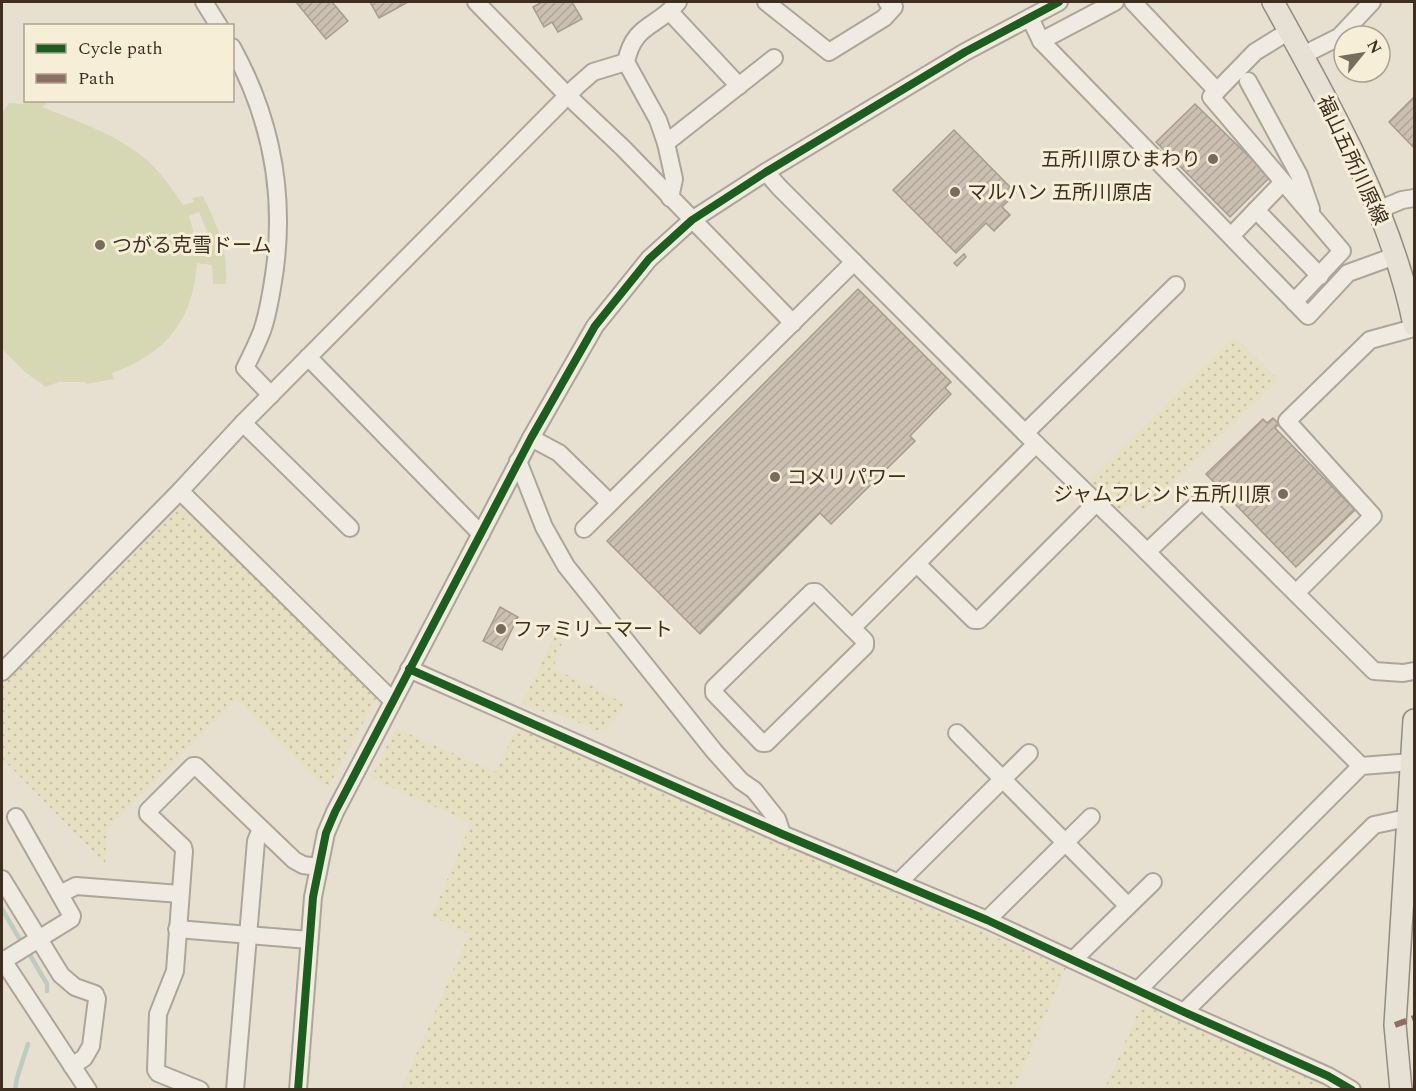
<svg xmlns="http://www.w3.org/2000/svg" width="1416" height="1091" viewBox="0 0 1416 1091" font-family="Spectral,'Noto Sans JP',serif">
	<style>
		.farmland { fill: url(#farmland-dots) }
		.green { fill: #d6d7b3; fill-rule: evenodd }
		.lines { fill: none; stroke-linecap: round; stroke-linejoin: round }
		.stream { stroke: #bcccc2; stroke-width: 4.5 }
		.building { fill: url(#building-hatch); stroke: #a89c90; stroke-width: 1.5 }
		.minor-casing { stroke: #ada599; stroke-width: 20 }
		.major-casing { stroke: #928b80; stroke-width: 24 }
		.minor { stroke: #efebe3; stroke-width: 16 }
		.major { stroke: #e6e1d4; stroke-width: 21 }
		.quiet { stroke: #8d6e63; stroke-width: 6; stroke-dasharray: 12 6; stroke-linecap: butt }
		.cycleway-casing { stroke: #f7eed8; stroke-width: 11 }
		.cycleway { stroke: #1b5e20; stroke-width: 8 }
		.poi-dot { fill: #786c5e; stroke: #f7eed8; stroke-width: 2 }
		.labels { text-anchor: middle; stroke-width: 6; stroke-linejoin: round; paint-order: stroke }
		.poi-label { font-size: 20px; fill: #3d2e20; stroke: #f7eed8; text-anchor: start }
		.street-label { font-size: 20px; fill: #3d2e20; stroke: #f7eed8 }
	</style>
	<defs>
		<pattern id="farmland-dots" width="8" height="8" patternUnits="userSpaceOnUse" patternTransform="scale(1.5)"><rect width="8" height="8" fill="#e6dfc2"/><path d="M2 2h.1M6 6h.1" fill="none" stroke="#c6c0a6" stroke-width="1.8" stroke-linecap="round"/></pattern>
		<pattern id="building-hatch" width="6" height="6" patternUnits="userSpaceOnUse" patternTransform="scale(1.5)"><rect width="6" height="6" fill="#cbbfb2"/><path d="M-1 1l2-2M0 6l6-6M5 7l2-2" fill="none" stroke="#afa499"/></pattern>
	</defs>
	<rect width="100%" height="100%" fill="#e7e0d1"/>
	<g class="farmland">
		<path d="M 1235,337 L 1279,380 L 1143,511 L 1136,505 L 1131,505 L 1120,511 L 1089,480 Z"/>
		<path d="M 181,503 L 377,697 L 330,784 L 322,785 L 236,700 L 107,829 L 105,864 L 2,758 L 2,683 Z"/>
		<path d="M 557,631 L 562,631 L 562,643 L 553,669 L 591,685 L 626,705 L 604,733 L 550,711 L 544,712 L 522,703 Z"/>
		<path d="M 517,727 L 1066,968 L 1014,1089 L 401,1089 L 469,934 L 432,916 L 471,823 L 371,778 L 396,728 L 496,772 Z"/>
		<path d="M 1142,1003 L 1308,1076 L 1332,1089 L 1104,1090 Z"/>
	</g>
	<path class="green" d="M 28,101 L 50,101 L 42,107 C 79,122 122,136 151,164 C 163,176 173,190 183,205 L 194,202 L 192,198 L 203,196 C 218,227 228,249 226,284 L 213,284 L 212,265 L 197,263 C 193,320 166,354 112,373 L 114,379 L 86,384 L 85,382 L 59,382 L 46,387 L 25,372 L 2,349 L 2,113 L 9,103 L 23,104 ZM 199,212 L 206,229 L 210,248 L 198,248 L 189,216 Z"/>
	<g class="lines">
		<g class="stream">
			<path d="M 2,909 L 19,938"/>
			<path d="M 30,955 L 47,984 L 47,991"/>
			<path d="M 15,1090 L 17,1078 L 28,1044"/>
		</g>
	</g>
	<g class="building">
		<path d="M 296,2 L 332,2 L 348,21 L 326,39 Z"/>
		<path d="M 370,2 L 408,2 L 379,18 Z"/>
		<path d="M 542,2 L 572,2 L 582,19 L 558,32 L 552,22 L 544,27 L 533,7 Z"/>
		<path d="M 1414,97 L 1414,148 L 1389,122 Z"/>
		<path d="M 1195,104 L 1270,177 L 1230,217 L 1156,142 Z"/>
		<path d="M 954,130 L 1016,193 L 1002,207 L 1010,215 L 994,231 L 986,223 L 956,253 L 893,190 Z"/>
		<path d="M 964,254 L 966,257 L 957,266 L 954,263 Z"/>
		<path d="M 858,289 L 951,382 L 945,388 L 951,394 L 910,436 L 915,441 L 831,524 L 820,513 L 700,634 L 607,541 Z"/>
		<path d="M 1273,418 L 1279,424 L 1275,428 L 1355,510 L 1296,567 L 1206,474 L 1263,419 L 1267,423 Z"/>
		<path d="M 500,607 L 518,617 L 502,650 L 483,641 Z"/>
	</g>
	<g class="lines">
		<g class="minor-casing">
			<g id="minor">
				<path d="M 204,2 L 219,26"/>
				<path d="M 476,2 L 568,96 L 623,148 L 793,323"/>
				<path d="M 766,2 L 829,52 L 884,18 L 894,7 L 887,2"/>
				<path d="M 1133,2 L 1217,91 L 1255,52 L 1289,31"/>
				<path d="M 670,12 L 739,86"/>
				<path d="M 1030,18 L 1041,41 L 1115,2"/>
				<path d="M 1041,41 L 1308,316 L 1348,273 L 1395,256"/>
				<path d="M 232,47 C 270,116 285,190 275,268 C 272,289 269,311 262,331 C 257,344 251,356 245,368 L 271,395"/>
				<path d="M 1303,55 L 1339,37 L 1372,2"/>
				<path d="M 1248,81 L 1299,175 L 1311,209"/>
				<path d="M 1217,91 L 1211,97 L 1342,251 L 1294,302"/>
				<path d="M 666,143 L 774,58"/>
				<path d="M 766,172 L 779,187 L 1036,444 L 1133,538 L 1361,766"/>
				<path d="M 670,198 L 674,179 L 666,143 L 658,120 L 626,62 C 634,23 657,28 678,2"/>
				<path d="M 1256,210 L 1320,276"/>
				<path d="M 1378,210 L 1402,200 L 1414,198"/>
				<path d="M 1231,236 L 1283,182"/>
				<path d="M 308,357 L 481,534"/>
				<path d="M 243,423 L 350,528"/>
				<path d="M 1025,433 L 1176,285"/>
				<path d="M 531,438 L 559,453 L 610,503"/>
				<path d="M 518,461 L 544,527 L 566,566 L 714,751 L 741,781 L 754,790 L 777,819 L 782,834"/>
				<path d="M 180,491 L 392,700"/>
				<path d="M 584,529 L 854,262"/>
				<path d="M 1147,552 L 1202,500 L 1374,671 L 1403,673 L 1414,671"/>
				<path d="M 917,564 L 974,620 L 979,620 L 1096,503"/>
				<path d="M 812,592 L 816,592 L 865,641 L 865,646 L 766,743 L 762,743 L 714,693 L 714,688 Z"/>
				<path d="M 1296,593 L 1373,516 L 1287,421 L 1370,340 L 1414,328"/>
				<path d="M 852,628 L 1036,444"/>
				<path d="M 409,669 L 782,834 L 987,920 L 1184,1012 L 1328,1076 L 1352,1090"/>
				<path d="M 2,672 L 180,491 L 243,423 L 577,86 L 593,72 L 626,62"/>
				<path d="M 957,733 L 1128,906"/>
				<path d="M 2,879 L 61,975 L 75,987 L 95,994 L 97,999 L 91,1046 L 84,1058 L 72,1066"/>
				<path d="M 898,883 L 1029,753"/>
				<path d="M 60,894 L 76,886 L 180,894"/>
				<path d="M 987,920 L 1091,817"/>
				<path d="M 177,929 L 309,940"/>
				<path d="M 2,959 L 88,1090"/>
				<path d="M 1073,960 L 1153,882"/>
				<path d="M 3,961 L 71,919 L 72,916 L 16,817"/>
				<path d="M 1138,990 L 1361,766 L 1412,762"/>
				<path d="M 1184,1012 L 1374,825 L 1407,818"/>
				<path d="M 200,1090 L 158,1073 L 156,1070 L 158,1014 L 175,971 L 184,851 L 183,847 L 148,814 L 148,811 L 193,766 L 196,766 L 294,860 L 303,865 L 318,867"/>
				<path d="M 235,1090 L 256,841 L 261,829"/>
				<path d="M 298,1090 L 313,897 L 326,833 L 335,812 L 531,438 L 595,326 L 649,259 L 692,220 L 766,172 L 965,52 L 1059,2"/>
			</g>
		</g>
		<g class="major-casing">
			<g id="major">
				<path d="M 1273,2 C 1329,103 1391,211 1414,325"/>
				<path d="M 1401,1090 L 1395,1025 L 1414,720"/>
			</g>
		</g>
		<use href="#minor" class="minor"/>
		<use href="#major" class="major"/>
		<path class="quiet" d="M 1395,1025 L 1414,1018"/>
		<g class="cycleway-casing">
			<g id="cycleway">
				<path d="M 409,669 L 782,834 L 987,920 L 1184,1012 L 1328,1076 L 1352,1090"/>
				<path d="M 298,1090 L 313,897 L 326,833 L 335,812 L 531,438 L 595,326 L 649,259 L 692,220 L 766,172 L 965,52 L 1059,2"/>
			</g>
		</g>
		<use href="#cycleway" class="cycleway"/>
	</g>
	<g class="poi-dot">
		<circle cx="1213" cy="159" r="6"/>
		<circle cx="955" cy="192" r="6"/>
		<circle cx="100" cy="245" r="6"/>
		<circle cx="775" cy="477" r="6"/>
		<circle cx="1283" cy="494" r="6"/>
		<circle cx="501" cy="629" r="6"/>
	</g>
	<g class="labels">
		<g class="poi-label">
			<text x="1201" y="166" text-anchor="end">五所川原ひまわり</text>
			<text x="967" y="199">マルハン 五所川原店</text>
			<text x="112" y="252">つがる克雪ドーム</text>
			<text x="787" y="484">コメリパワー</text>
			<text x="1271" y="501" text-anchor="end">ジャムフレンド五所川原</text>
			<text x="513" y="636">ファミリーマート</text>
		</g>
		<g class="street-label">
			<text transform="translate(1353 160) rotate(65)" y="7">福山五所川原線</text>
		</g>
	</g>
	<rect width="1416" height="1091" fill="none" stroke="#3d2e20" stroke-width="6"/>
	<rect x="24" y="24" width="210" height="78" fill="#f7eed8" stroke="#ada18e" stroke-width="1.5"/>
	<rect x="36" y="44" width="30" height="9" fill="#1b5e20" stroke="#ada18e" stroke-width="1.5"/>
	<text x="78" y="54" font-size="18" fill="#3d2e20">Cycle path</text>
	<rect x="36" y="74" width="30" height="9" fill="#8d6e63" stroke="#ada18e" stroke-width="1.5"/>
	<text x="78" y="84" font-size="18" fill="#3d2e20">Path</text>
	<g transform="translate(1362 54) rotate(60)"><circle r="28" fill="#f7eed8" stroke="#ada18e" stroke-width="1.5"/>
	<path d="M0-4.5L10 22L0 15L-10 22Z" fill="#786c5e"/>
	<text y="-9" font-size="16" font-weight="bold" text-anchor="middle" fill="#3d2e20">N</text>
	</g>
</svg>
